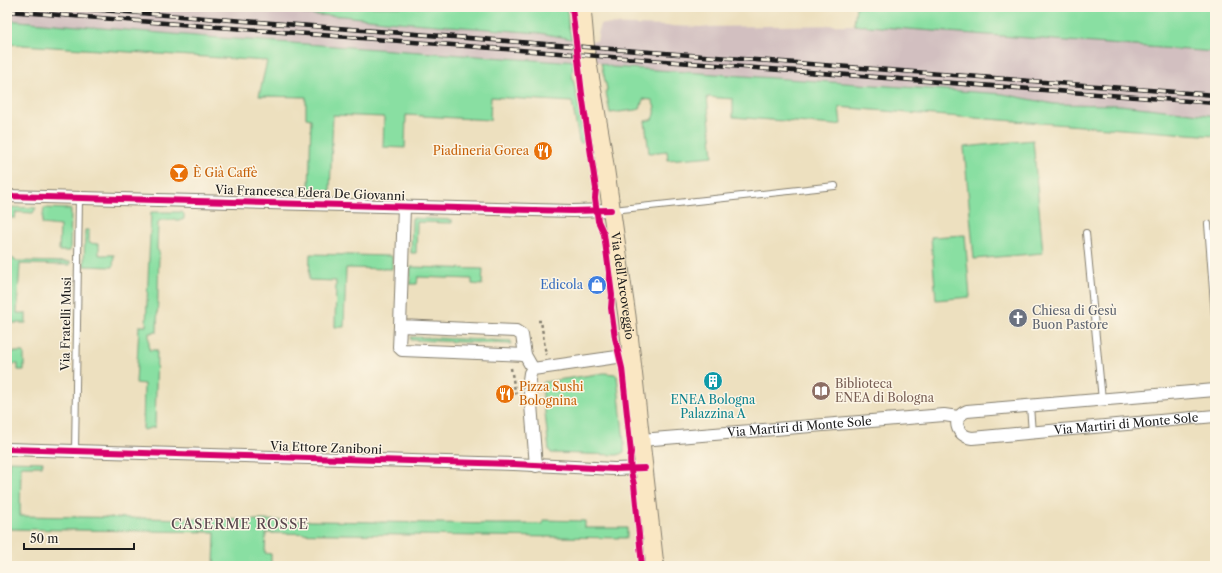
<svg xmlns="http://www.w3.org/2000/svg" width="1222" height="573" viewBox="0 0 1222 573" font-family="'Libre Caslon Text',serif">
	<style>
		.industrial { fill: #d2bfc0 }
		.green { fill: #89dfa2; stroke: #527e5f }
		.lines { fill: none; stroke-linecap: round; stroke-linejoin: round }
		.lane-casing { stroke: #847e6e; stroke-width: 8 }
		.street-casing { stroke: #847e6e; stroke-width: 14 }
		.secondary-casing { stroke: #847e6e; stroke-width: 19 }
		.path { stroke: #847e6e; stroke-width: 2.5; stroke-dasharray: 3 3; stroke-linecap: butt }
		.lane { stroke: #fff; stroke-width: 6 }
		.street { stroke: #fff; stroke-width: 12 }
		.secondary { stroke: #fae7c3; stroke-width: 17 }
		.rail-casing { stroke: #1c1c1c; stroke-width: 4.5 }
		.rail { stroke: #fcf5e5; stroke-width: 3; stroke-dasharray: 9; stroke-linecap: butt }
		.cycleway-casing { stroke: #fcf5e5; stroke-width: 8 }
		.cycleway { stroke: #d6006c; stroke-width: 6 }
		.labels { text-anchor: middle; stroke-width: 3; stroke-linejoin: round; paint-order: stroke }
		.food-label { font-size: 12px; fill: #c56008; stroke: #fcf5e5; text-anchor: start }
		.street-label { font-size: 12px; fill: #1c1c1c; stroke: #fcf5e5 }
		.shop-label { font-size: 12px; fill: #366cbe; stroke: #fcf5e5; text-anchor: end }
		.worship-label { font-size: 12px; fill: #5b616d; stroke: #fcf5e5; text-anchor: start }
		.education-label { font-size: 12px; fill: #785e54; stroke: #fcf5e5; text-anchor: start }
		.culture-label { font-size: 12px; fill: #0d838f; stroke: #fcf5e5 }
		.quarter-label { font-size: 14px; letter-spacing: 1px; fill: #58464c; stroke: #fcf5e5 }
	</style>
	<rect width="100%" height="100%" fill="#fcf5e5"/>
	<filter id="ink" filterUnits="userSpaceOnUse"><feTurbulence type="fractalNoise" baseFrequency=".025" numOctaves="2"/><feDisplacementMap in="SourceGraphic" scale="8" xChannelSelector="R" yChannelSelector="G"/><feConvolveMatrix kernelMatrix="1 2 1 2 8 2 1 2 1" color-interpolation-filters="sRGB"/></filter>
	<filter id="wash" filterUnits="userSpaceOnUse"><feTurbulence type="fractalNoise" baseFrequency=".012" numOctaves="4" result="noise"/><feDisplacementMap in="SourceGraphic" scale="16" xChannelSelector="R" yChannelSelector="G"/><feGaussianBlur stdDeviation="0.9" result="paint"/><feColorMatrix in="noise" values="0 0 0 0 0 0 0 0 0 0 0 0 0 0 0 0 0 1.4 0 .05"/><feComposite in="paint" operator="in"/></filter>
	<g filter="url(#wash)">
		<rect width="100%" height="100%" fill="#ede0bf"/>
		<path class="industrial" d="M 7,7 L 567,7 L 568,25 L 572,39 L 575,40 L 597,41 L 600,24 L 702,27 L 854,25 L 1215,52 L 1215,136 L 908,113 L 607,89 L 601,62 L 574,61 L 572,75 L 563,80 L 7,44 Z"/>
		<g class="green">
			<path d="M 301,7 L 567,7 L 568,24 L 572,39 L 540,33 L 385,21 L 344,16 L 316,15 L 302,14 L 300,9 Z"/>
			<path d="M 856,7 L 1215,7 L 1215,52 L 854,25 Z"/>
			<path d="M 7,20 L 220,38 L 562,62 L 565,60 L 574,61 L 572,75 L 577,97 L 584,142 L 580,143 L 579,140 L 572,102 L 491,97 L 490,120 L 406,115 L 405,148 L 383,147 L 384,117 L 333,115 L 330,192 L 309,192 L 311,119 L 306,118 L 306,97 L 259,96 L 267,61 L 7,44 Z"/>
			<path d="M 601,63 L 612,67 L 643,69 L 1003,94 L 1054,104 L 1120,105 L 1209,115 L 1215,116 L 1215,136 L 908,113 L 839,107 L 841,124 L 834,125 L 733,117 L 733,99 L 707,97 L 713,156 L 668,160 L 667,151 L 649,153 L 645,121 L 653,119 C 657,112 655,107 652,100 L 643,99 L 640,109 L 636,110 L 610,113 L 606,92 L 607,89 Z"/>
			<path d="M 1033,140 L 1043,253 L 974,259 L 964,147 Z"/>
			<path d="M 7,207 L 36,208 L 33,213 L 16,212 L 15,218 L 7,218 Z"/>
			<path d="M 44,208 L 70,209 L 71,211 L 70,251 L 59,251 L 60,226 L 42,224 Z"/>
			<path d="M 151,212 L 182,212 L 184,214 L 184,219 L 182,220 L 160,220 L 158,223 L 157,249 L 159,252 L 157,332 L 149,333 L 149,350 L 157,350 L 155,427 L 143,430 L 144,384 L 136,383 L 139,326 L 146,326 Z"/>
			<path d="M 412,218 L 452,220 L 452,223 L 417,222 L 416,253 L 411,253 Z"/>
			<path d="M 85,230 L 89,230 L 89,243 L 99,244 L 99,255 L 114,255 L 113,267 L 84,266 Z"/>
			<path d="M 965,235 L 970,297 L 936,300 L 931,237 Z"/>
			<path d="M 7,249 L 10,257 L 17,261 L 70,262 L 70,265 L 20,264 L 17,313 L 26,313 L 26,323 L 7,323 Z"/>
			<path d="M 310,254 L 392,256 L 392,269 L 346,268 L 344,327 L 335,327 L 336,281 L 309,280 Z"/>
			<path d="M 411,267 L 483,269 L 482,285 L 472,284 L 472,279 L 418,277 L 417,284 L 410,284 Z"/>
			<path d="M 411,337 L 511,341 L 511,344 L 411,340 Z"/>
			<path d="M 7,352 L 24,352 L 24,370 L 18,370 L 18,364 L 7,364 Z"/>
			<path d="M 604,373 L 615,374 L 617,376 L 624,442 L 624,452 L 618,455 L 551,453 L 549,450 L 542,385 L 544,382 Z"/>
			<path d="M 9,461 L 43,462 L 42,466 L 21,466 L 20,516 L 495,524 L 543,524 L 543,520 L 585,521 L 585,528 L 627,528 L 627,538 L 266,533 L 265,553 L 271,554 L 271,566 L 214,566 L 215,532 L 7,529 Z"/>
		</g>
	</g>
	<g filter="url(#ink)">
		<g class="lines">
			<g class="lane-casing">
				<g id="lane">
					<path d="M 613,210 L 835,186"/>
					<path d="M 1208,224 L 1215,317"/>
					<path d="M 1086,233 L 1102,400"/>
					<path d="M 1030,406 L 1032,433"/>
					<path d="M 75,451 L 79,198"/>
				</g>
			</g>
			<g class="street-casing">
				<g id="street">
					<path d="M 7,196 L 573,211 L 611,210"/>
					<path d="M 404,206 L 400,326 L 516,331 L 522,335 L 525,355 L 533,369"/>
					<path d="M 400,326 L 399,347 L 402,350 L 525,355"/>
					<path id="s1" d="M 1215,390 L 967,411 C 951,417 956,436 972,438 L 1215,416"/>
					<path id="s2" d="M 641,440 L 944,415 L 958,417"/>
					<path d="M 7,449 L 514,464 L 614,469 L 645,468"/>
					<path d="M 536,466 L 529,380 L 530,373 L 533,369 L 631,355"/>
				</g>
			</g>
			<g class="secondary-casing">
				<g id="secondary">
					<path id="s3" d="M 582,7 L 586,52 L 602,145 L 627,316 L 655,566"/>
				</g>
			</g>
			<g class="path">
				<path d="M 538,321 L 541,321 L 546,355"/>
				<path d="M 511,368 L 516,396"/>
			</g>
			<use href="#lane" class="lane"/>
			<use href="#street" class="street"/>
			<use href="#secondary" class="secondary"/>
			<g class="rail-casing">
				<g id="rail">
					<path d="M 61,7 L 1215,95"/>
					<path d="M 7,11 L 1215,103"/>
				</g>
			</g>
			<use href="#rail" class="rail"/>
			<g class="cycleway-casing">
				<g id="cycleway">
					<path d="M 572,7 L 582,94 L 596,189 L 595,198 L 598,221 L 604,234 L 612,295 L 611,308 L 615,338 L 622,368 L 631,452 C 629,463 631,474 634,484 L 642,566"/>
					<path d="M 7,196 L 573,211 L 611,210"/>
					<path d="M 7,449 L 514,464 L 614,469 L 645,468"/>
				</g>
			</g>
			<use href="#cycleway" class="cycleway"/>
		</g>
	</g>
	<defs>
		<g id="restaurant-disc" transform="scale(1)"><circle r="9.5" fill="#e8710a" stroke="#fcf5e5"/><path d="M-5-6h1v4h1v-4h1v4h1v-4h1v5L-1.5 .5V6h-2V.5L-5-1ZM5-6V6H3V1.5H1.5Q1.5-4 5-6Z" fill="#fff"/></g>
		<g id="bar-disc" transform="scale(1)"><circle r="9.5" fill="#e8710a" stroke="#fcf5e5"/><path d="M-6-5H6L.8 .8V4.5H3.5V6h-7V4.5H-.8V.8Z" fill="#fff"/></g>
		<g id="shop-disc" transform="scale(1)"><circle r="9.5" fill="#3f7fe0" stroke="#fcf5e5"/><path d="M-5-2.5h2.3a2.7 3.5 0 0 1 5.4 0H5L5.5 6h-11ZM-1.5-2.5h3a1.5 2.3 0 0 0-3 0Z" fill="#fff"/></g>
		<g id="church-disc" transform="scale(1)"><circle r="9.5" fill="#6b7280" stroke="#fcf5e5"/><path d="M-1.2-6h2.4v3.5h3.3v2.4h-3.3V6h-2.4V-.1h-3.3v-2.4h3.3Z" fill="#fff"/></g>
		<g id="building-disc" transform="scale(1)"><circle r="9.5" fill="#0f9aa8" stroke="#fcf5e5"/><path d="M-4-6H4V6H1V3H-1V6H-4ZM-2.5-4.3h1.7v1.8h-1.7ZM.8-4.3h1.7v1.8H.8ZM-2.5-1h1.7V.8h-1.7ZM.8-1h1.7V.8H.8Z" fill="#fff"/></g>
		<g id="library-disc" transform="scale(1)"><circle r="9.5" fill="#8d6e63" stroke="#fcf5e5"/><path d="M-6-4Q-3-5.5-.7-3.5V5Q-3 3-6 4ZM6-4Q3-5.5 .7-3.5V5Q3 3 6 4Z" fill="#fff"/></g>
	</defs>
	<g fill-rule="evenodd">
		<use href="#restaurant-disc" x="543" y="151"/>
		<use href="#bar-disc" x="179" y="173"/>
		<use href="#shop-disc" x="597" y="285"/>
		<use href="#church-disc" x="1018" y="318"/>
		<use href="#building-disc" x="713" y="381"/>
		<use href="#library-disc" x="821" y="391"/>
		<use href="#restaurant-disc" x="505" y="394"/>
	</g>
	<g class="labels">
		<g class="food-label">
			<text x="529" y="155" text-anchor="end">Piadineria Gorea</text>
			<text x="193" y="177">È Già Caffè</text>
			<text x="519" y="391">Pizza Sushi<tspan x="519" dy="14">Bolognina</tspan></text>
		</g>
		<g class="street-label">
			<text transform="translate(310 193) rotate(2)" y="4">Via Francesca Edera De Giovanni</text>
			<text dy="4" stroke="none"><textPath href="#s3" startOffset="282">Via dell'Arcoveggio</textPath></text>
			<text transform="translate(66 324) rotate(-89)" y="4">Via Fratelli Musi</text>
			<text dy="4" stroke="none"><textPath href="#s1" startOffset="443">Via Martiri di Monte Sole</textPath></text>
			<text dy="4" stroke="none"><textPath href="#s2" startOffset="159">Via Martiri di Monte Sole</textPath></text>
			<text transform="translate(326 448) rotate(2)" y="4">Via Ettore Zaniboni</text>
		</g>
		<g class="shop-label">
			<text x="583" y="289">Edicola</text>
		</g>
		<g class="worship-label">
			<text x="1032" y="315">Chiesa di Gesù<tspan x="1032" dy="14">Buon Pastore</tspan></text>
		</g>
		<g class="education-label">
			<text x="835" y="388">Biblioteca<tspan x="835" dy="14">ENEA di Bologna</tspan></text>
		</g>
		<g class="culture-label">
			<text x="713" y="404">ENEA Bologna<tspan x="713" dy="14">Palazzina A</tspan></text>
		</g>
		<g class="quarter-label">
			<text x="240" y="529">CASERME ROSSE</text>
		</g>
	</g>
	<rect width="1222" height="573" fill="none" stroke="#fcf5e5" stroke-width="24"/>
	<path d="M24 543v6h110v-6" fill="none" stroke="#1c1c1c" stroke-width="2"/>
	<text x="30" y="543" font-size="12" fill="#1c1c1c" stroke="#fcf5e5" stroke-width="3" paint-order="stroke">50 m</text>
</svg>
